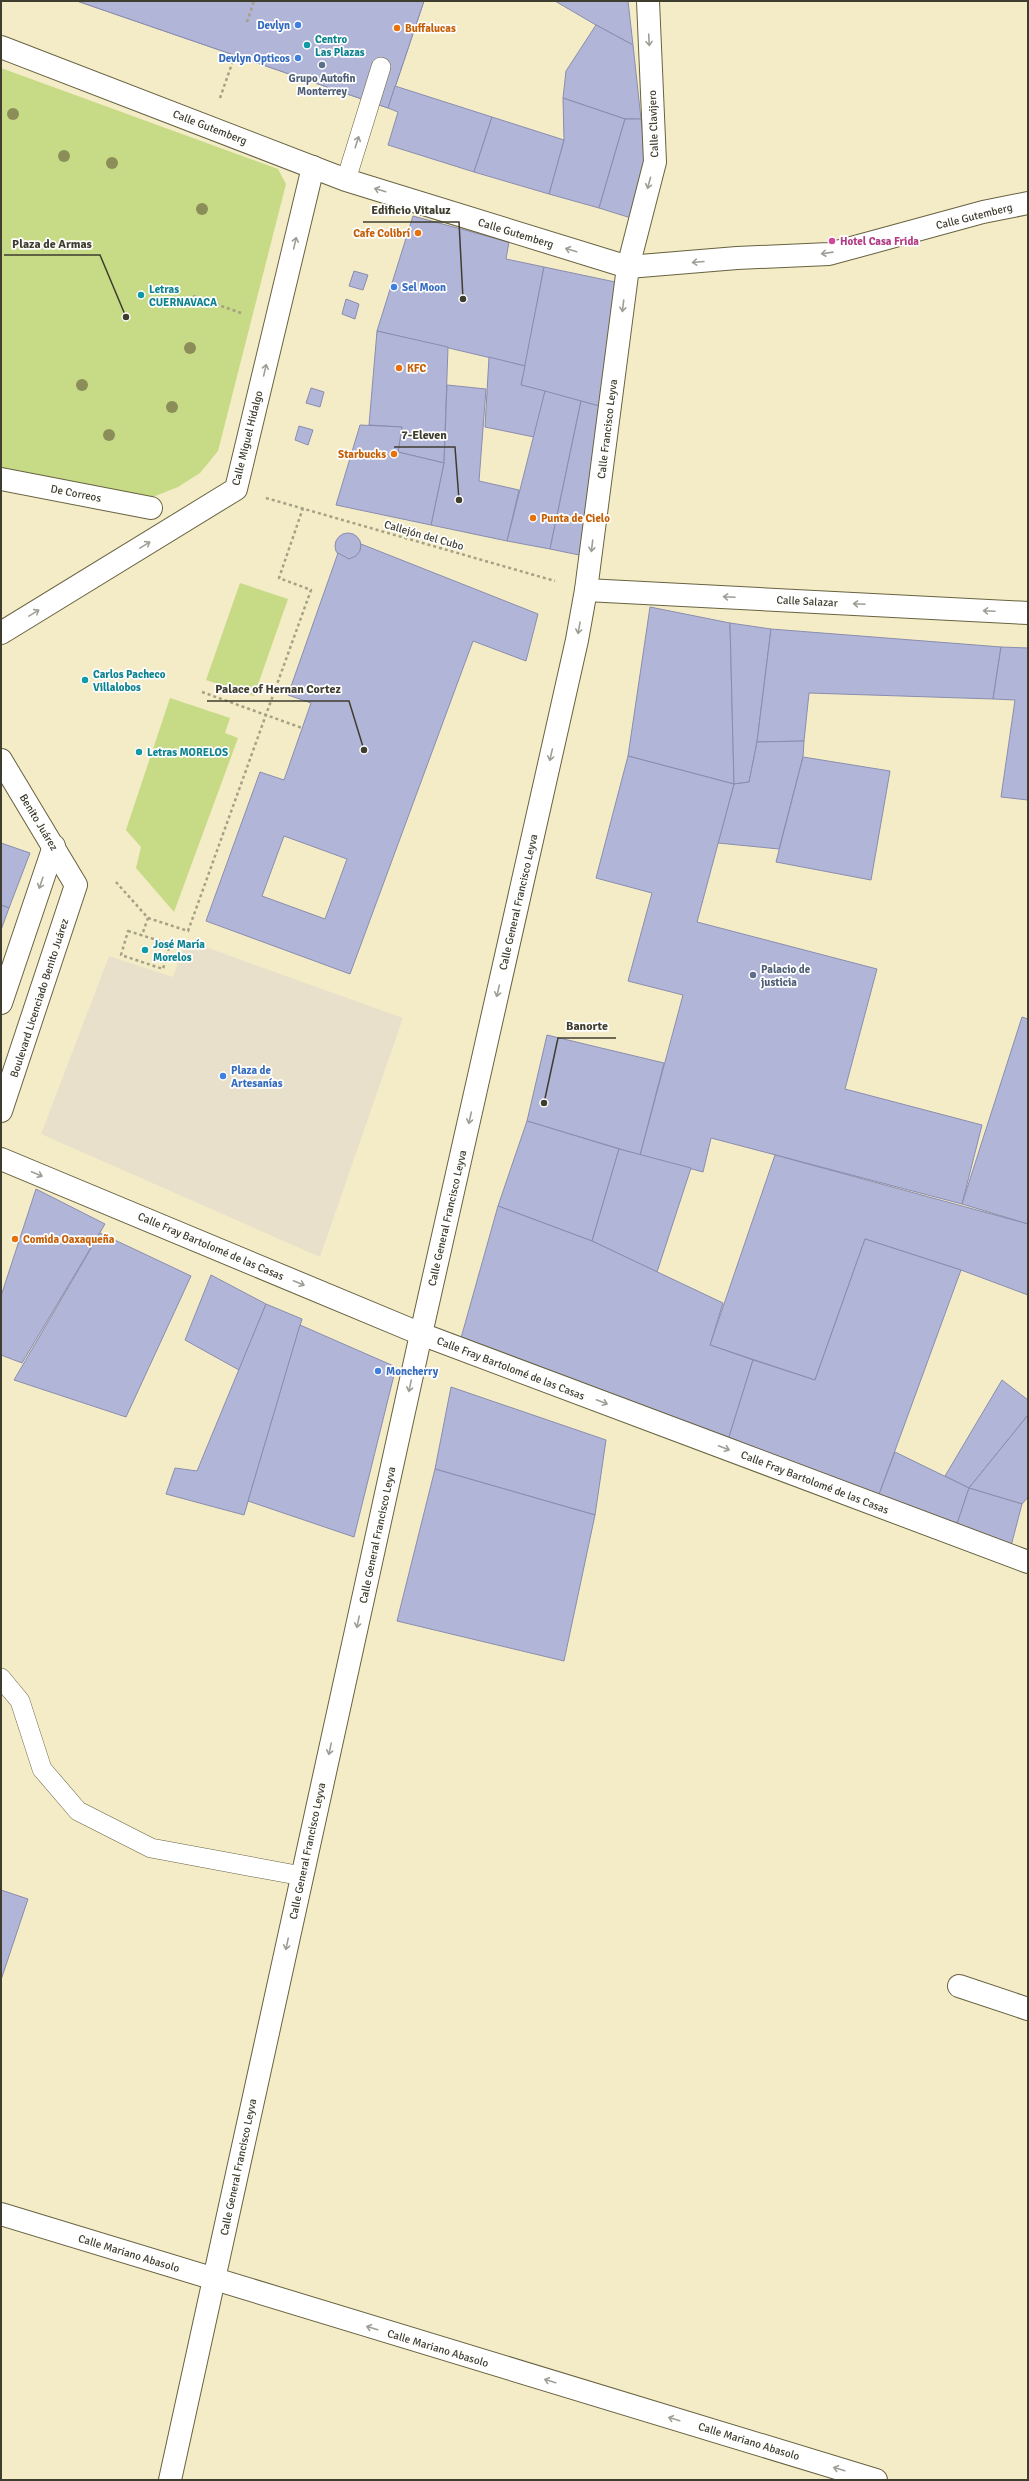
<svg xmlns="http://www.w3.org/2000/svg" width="1029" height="2481" viewBox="0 0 1029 2481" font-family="Signika,sans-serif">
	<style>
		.commercial { fill: #e9e0cb }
		.green { fill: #c7da85 }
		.building { fill: #b1b5d8; stroke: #8a8dae; fill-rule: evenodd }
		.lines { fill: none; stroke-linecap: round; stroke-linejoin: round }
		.lane-casing { stroke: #686241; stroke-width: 20 }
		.street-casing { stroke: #686241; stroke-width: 24 }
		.secondary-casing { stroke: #686241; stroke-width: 24 }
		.path { stroke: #a6a185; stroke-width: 2.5; stroke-dasharray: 3 3; stroke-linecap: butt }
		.lane { stroke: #fff; stroke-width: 19 }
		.street { stroke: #fff; stroke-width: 22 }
		.secondary { stroke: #fff; stroke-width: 22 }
		.tree { fill: #8c8e5a }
		.oneway { stroke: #9f9e96 }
		.shop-dot { fill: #3f7fe0; stroke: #fff; stroke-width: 1.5 }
		.food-dot { fill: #e8710a; stroke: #fff; stroke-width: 1.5 }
		.culture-dot { fill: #0f9aa8; stroke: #fff; stroke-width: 1.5 }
		.service-dot { fill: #5c6f8a; stroke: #fff; stroke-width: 1.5 }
		.hotel-dot { fill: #d1479c; stroke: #fff; stroke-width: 1.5 }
		.labels { text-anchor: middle; stroke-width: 3.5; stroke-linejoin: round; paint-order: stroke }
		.shop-label { font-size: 11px; font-weight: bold; fill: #366cbe; stroke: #fff; text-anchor: start }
		.food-label { font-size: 11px; font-weight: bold; fill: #c56008; stroke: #fff; text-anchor: start }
		.culture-label { font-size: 11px; font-weight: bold; fill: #0d838f; stroke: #fff; text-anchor: start }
		.service-label { font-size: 11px; font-weight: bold; fill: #4e5e75; stroke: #fff }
		.street-label { font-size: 11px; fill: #3f3d2e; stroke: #fff }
		.hotel-label { font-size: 11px; font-weight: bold; fill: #b23c85; stroke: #fff; text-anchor: start }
		.leader { fill: none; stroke: #3f3d2e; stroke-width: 1.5 }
		.callout-dot { fill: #3f3d2e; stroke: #fff; stroke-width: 1.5 }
		.callout-label { font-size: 12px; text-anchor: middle; font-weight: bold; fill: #3f3d2e; stroke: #fff; stroke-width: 3.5; stroke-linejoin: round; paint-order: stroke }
	</style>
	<rect width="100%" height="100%" fill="#f3ecc7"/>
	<path class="commercial" d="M 186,940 L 403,1018 L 320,1257 L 41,1134 L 109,956 L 173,977 Z"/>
	<g class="green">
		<path d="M 1,68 L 278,169 L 286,184 L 218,451 L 200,473 L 178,487 L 150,498 L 1,469 Z"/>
		<path d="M 240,583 L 288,599 L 254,696 L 206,680 Z"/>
		<path d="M 170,698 L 230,718 L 225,733 L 238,738 L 174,912 L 136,868 L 141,847 L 126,830 Z"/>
	</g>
	<g class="building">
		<path d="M 77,1 L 208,1 L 206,8 L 285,34 L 297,1 L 424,1 L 388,108 Z"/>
		<path d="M 77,1 L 424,1 L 388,108 Z"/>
		<path d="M 555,1 L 628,1 L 633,45 L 596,25 Z"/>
		<path d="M 596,25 L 633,45 L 641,119 L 625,119 L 563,98 L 566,71 Z"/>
		<path d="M 395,86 L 492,117 L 474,172 L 388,145 L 398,112 L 388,108 Z"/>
		<path d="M 563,98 L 625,119 L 599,208 L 549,194 L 564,140 Z"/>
		<path d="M 492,117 L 564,140 L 549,194 L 474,172 Z"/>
		<path d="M 625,119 L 641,119 L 646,165 L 631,218 L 599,208 Z"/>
		<path d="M 413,216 L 509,242 L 506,259 L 544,267 L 525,366 L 377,331 Z"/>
		<path d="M 544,267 L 620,283 L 603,407 L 521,385 Z"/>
		<path d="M 354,271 L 368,275 L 363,290 L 349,286 Z"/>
		<path d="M 346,299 L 359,304 L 355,319 L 342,314 Z"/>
		<path d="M 377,331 L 448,347 L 444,463 L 398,452 L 402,427 L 369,425 Z"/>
		<path d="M 489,357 L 525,366 L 521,385 L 545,391 L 534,437 L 485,427 Z"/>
		<path d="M 447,385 L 486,389 L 479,481 L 519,490 L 507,541 L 431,525 L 444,463 Z"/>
		<path d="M 311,388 L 324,392 L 320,407 L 306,403 Z"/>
		<path d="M 545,391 L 581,401 L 550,549 L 507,541 Z"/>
		<path d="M 581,401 L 603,407 L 584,556 L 550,549 Z"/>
		<path d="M 360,425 L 402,427 L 398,452 L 444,463 L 431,525 L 336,505 Z"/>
		<path d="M 299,426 L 313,430 L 308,445 L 295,440 Z"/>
		<circle cx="348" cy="546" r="13"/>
		<path d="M 361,544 L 538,614 L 526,661 L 473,641 L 350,974 L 206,921 L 260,772 L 284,780 L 311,703 L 288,695 L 338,553 L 349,559 L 356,556 L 360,551 ZM 284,836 L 347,859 L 325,919 L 262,896 Z"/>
		<path d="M 650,607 L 730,623 L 734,784 L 628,756 Z"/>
		<path d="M 730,623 L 771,629 L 757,742 L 749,782 L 734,784 Z"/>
		<path d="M 771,629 L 1001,647 L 993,699 L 809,693 L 804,741 L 757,742 Z"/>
		<path d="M 1001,647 L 1028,648 L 1028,800 L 1001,797 L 1015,700 L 993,699 Z"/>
		<path d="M 804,741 L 803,757 L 779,849 L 718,843 L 734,784 L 749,782 L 757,742 Z"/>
		<path d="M 628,756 L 734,784 L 697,922 L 877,969 L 845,1089 L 982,1125 L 962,1204 L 711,1138 L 703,1172 L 640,1155 L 683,995 L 628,981 L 652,893 L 596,878 Z"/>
		<path d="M 803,757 L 890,771 L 871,880 L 776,862 Z"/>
		<path d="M 1,843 L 30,853 L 9,908 L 1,905 Z"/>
		<path d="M 1,905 L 9,908 L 1,930 Z"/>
		<path d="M 1022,1017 L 1028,1019 L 1028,1224 L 962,1204 Z"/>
		<path d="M 547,1035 L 664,1063 L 640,1155 L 527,1121 Z"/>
		<path d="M 527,1121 L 619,1149 L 592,1241 L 498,1206 Z"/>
		<path d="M 619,1149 L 691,1168 L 657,1272 L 592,1241 Z"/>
		<path d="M 775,1155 L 1028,1224 L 1028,1295 L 961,1270 L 865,1239 L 815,1380 L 710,1345 Z"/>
		<path d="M 36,1189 L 105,1224 L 22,1363 L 1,1355 L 1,1296 Z"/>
		<path d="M 498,1206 L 592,1241 L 723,1303 L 710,1345 L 753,1360 L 729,1437 L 461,1338 Z"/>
		<path d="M 100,1233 L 191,1276 L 126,1417 L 14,1380 Z"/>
		<path d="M 865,1239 L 961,1270 L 878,1497 L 729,1437 L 753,1360 L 815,1380 Z"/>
		<path d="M 211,1275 L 266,1304 L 239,1370 L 185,1340 Z"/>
		<path d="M 266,1304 L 302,1319 L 244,1515 L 166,1494 L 175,1468 L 197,1471 Z"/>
		<path d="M 300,1325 L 396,1367 L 354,1537 L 248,1501 Z"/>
		<path d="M 1002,1380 L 1028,1400 L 1028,1415 L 969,1488 L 945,1476 Z"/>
		<path d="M 451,1387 L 606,1440 L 595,1515 L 435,1469 Z"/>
		<path d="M 1028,1415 L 1028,1497 L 1022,1504 L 969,1488 Z"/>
		<path d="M 895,1452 L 969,1488 L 956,1527 L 878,1497 Z"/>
		<path d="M 435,1469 L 595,1515 L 564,1661 L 397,1621 Z"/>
		<path d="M 969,1488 L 1022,1504 L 1011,1546 L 956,1527 Z"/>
		<path d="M 1,1890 L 28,1899 L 1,1980 Z"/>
	</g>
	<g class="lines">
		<g class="lane-casing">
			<g id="lane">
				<path d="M 346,180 L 381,67"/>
				<path d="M 1,1678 L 20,1701 L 42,1769 L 78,1811 L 151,1848 L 302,1876"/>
			</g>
		</g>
		<g class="street-casing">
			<g id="street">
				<path d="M 628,267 L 655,162 L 648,1"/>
				<path d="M 1,479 L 151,508"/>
				<path d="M 1,633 L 236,489 L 313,167"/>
				<path d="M 1,760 L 76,885 L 1,1111"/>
				<path d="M 1,1003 L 54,846"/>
				<path d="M 959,1986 L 1028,2009"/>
				<path d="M 1,2214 L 876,2480"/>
			</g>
		</g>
		<g class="secondary-casing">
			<g id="secondary">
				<path d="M 1,47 L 346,180 L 628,267 L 737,258 L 829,254 L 983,212 L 1028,203"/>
				<path d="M 586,590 L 1028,613"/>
				<path d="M 1,1159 L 421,1334 L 1028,1562"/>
				<path d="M 170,2480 L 421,1334 L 577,640 L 586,590 L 628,267"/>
			</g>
		</g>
		<g class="path">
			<path d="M 247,22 L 254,1"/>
			<path d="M 220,98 L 235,55"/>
			<path d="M 193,296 L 241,313"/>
			<path d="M 266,498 L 555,581"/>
			<path d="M 202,692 L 302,728"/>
			<path d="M 116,882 L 148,918 L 142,935"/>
			<path d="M 148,918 L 188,931 L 311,590 L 279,578 L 303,508"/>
			<path d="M 128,931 L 170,944 L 163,969 L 121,955 Z"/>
		</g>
		<use href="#lane" class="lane"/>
		<use href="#street" class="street"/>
		<use href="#secondary" class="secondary"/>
	</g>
	<g class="tree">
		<circle cx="13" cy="114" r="6"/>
		<circle cx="64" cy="156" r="6"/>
		<circle cx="112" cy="163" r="6"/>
		<circle cx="202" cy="209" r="6"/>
		<circle cx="190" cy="348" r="6"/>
		<circle cx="82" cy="385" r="6"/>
		<circle cx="172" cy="407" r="6"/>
		<circle cx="109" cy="435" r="6"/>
	</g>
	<defs><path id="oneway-shaft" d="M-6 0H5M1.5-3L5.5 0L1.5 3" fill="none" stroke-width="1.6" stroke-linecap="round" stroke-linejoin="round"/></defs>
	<g class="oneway">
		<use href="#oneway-shaft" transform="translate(649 40) rotate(87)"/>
		<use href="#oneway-shaft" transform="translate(357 142) rotate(-72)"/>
		<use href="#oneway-shaft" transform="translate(649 183) rotate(105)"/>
		<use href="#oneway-shaft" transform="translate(380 190) rotate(-163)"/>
		<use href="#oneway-shaft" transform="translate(295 243) rotate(-77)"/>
		<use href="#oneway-shaft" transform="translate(571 250) rotate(-163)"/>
		<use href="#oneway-shaft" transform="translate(827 253) rotate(172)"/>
		<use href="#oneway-shaft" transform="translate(698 262) rotate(175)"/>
		<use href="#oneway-shaft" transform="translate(623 306) rotate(97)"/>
		<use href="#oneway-shaft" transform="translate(265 370) rotate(-77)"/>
		<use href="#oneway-shaft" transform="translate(145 545) rotate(-31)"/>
		<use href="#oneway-shaft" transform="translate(592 546) rotate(97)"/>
		<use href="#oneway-shaft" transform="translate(729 597) rotate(-177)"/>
		<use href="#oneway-shaft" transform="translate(859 604) rotate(-177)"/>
		<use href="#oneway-shaft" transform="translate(989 611) rotate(-177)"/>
		<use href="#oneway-shaft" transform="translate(34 613) rotate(-31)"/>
		<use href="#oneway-shaft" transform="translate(579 628) rotate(100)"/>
		<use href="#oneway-shaft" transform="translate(551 755) rotate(103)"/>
		<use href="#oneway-shaft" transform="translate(41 883) rotate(109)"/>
		<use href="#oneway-shaft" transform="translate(498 991) rotate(103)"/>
		<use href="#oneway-shaft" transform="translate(470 1118) rotate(103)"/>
		<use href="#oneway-shaft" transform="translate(37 1174) rotate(23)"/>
		<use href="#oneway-shaft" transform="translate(299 1283) rotate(23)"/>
		<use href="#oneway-shaft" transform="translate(410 1386) rotate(102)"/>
		<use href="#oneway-shaft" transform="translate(602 1402) rotate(21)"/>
		<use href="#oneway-shaft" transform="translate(724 1448) rotate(21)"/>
		<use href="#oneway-shaft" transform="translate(358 1622) rotate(102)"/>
		<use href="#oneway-shaft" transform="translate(330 1749) rotate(102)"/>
		<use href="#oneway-shaft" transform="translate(287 1944) rotate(102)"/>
		<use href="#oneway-shaft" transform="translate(372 2328) rotate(-163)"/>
		<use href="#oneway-shaft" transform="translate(550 2381) rotate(-163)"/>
		<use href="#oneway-shaft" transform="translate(674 2419) rotate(-163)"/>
		<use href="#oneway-shaft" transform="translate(839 2469) rotate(-163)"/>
	</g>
	<g class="shop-dot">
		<circle cx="298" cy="25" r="4"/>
		<circle cx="298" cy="58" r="4"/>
		<circle cx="394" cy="287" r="4"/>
		<circle cx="223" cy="1076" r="4"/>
		<circle cx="378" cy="1371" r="4"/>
	</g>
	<g class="food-dot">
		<circle cx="397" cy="28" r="4"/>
		<circle cx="418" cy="233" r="4"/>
		<circle cx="399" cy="368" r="4"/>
		<circle cx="394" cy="454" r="4"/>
		<circle cx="533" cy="518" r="4"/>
		<circle cx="15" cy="1239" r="4"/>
	</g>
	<g class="culture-dot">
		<circle cx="307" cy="45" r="4"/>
		<circle cx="141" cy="295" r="4"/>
		<circle cx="85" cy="680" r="4"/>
		<circle cx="139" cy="752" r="4"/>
		<circle cx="145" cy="950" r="4"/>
	</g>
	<g class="service-dot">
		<circle cx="322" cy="65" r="4"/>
		<circle cx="753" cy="975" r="4"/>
	</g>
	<circle class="hotel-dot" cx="832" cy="241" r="4"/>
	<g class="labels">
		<g class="shop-label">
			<text x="290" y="29" text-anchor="end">Devlyn</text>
			<text x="290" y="62" text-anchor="end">Devlyn Opticos</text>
			<text x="402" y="291">Sel Moon</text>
			<text x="231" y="1074">Plaza de<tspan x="231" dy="13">Artesanías</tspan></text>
			<text x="386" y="1375">Moncherry</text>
		</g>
		<g class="food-label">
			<text x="405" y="32">Buffalucas</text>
			<text x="410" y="237" text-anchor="end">Cafe Colibrí</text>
			<text x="407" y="372">KFC</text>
			<text x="386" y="458" text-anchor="end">Starbucks</text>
			<text x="541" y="522">Punta de Cielo</text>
			<text x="23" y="1243">Comida Oaxaqueña</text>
		</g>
		<g class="culture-label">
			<text x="315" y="43">Centro<tspan x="315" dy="13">Las Plazas</tspan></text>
			<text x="149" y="293">Letras<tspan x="149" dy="13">CUERNAVACA</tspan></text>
			<text x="93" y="678">Carlos Pacheco<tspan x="93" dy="13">Villalobos</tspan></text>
			<text x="147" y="756">Letras MORELOS</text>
			<text x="153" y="948">José María<tspan x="153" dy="13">Morelos</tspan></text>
		</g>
		<g class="service-label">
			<text x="322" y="82">Grupo Autofin<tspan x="322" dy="13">Monterrey</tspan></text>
			<text x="761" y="973" text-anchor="start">Palacio de<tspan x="761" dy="13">justicia</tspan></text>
		</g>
		<g class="street-label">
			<text transform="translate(653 124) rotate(-92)" y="4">Calle Clavijero</text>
			<text transform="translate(210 127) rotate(21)" y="4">Calle Gutemberg</text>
			<text transform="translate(974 216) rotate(-14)" y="4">Calle Gutemberg</text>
			<text transform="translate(516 233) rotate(17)" y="4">Calle Gutemberg</text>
			<text transform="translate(607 429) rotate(-83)" y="4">Calle Francisco Leyva</text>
			<text transform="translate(247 438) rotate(-76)" y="4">Calle Miguel Hidalgo</text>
			<text transform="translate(76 493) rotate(11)" y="4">De Correos</text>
			<text transform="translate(424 535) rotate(16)" y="4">Callejón del Cubo</text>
			<text transform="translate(807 601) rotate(3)" y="4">Calle Salazar</text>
			<text transform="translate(39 822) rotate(59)" y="4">Benito Juárez</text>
			<text transform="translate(518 902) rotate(-77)" y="4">Calle General Francisco Leyva</text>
			<text transform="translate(39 998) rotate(-72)" y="4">Boulevard Licenciado Benito Juárez</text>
			<text transform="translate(447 1218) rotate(-77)" y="4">Calle General Francisco Leyva</text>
			<text transform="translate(211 1246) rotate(23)" y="4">Calle Fray Bartolomé de las Casas</text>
			<text transform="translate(511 1368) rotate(21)" y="4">Calle Fray Bartolomé de las Casas</text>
			<text transform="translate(815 1482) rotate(21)" y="4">Calle Fray Bartolomé de las Casas</text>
			<text transform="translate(377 1535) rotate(-78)" y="4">Calle General Francisco Leyva</text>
			<text transform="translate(307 1851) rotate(-78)" y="4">Calle General Francisco Leyva</text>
			<text transform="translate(238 2167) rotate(-78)" y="4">Calle General Francisco Leyva</text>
			<text transform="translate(129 2253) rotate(17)" y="4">Calle Mariano Abasolo</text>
			<text transform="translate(438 2348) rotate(17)" y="4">Calle Mariano Abasolo</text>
			<text transform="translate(749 2441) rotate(17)" y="4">Calle Mariano Abasolo</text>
		</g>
		<g class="hotel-label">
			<text x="840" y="245">Hotel Casa Frida</text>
		</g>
	</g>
	<path class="leader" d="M463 299L459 222H363M126 317L100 255H4M459 500L455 447H394M364 750L349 701H207M544 1103L558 1038H616"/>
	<g class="callout-dot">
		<circle cx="463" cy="299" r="4"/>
		<circle cx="126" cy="317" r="4"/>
		<circle cx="459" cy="500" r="4"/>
		<circle cx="364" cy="750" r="4"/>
		<circle cx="544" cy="1103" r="4"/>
	</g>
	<g class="callout-label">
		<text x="411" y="214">Edificio Vitaluz</text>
		<text x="52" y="248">Plaza de Armas</text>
		<text x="424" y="439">7-Eleven</text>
		<text x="278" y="693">Palace of Hernan Cortez</text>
		<text x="587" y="1030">Banorte</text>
	</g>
	<rect width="1029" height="2481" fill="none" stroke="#3f3d2e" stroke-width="4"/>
</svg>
